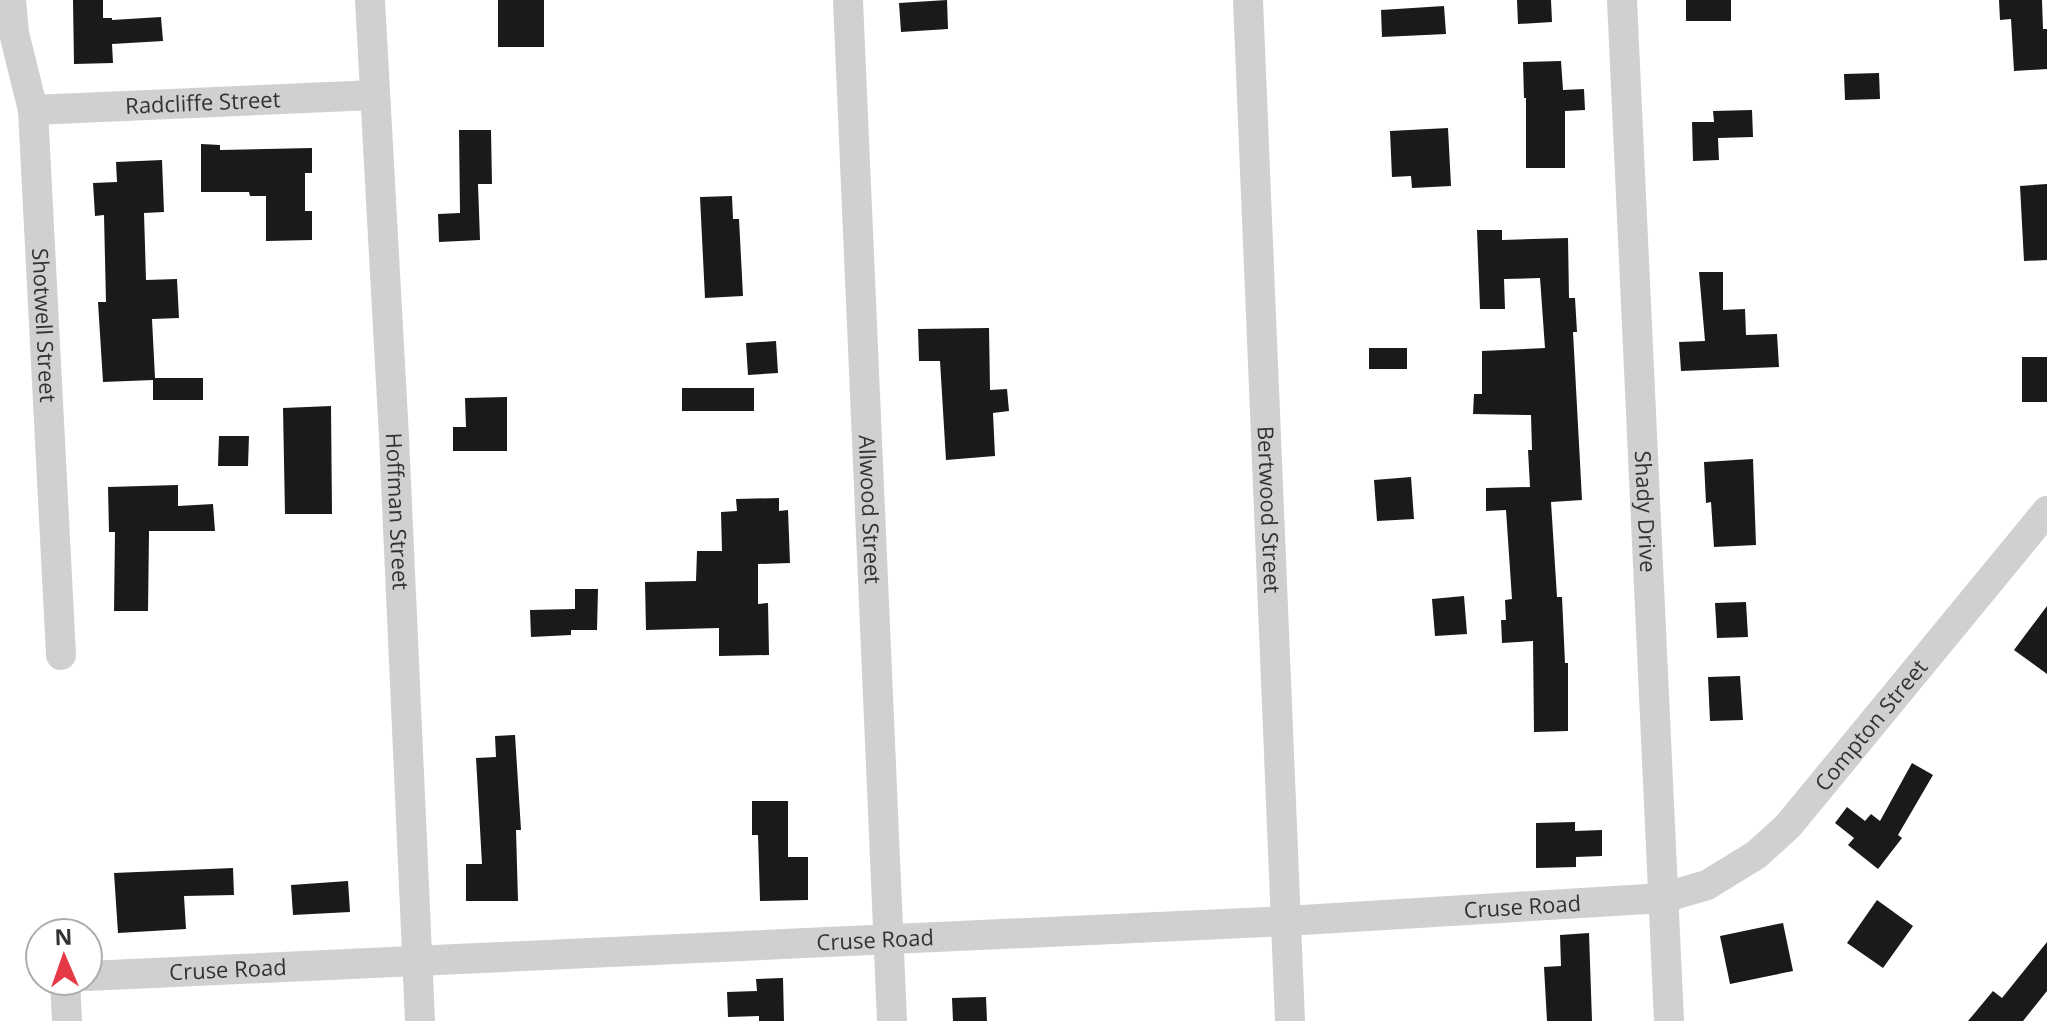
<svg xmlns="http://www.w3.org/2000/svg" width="2047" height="1021" viewBox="0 0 2047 1021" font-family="'Open Sans',sans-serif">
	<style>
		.building { fill: #1a1a1a }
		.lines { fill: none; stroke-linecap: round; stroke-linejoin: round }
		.minor { stroke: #d0d0d0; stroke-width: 30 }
		.labels { text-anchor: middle; stroke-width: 8; stroke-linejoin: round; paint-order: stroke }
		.street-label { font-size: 22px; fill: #333; stroke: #fff }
	</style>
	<rect width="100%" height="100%" fill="#fff"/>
	<g class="building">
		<path d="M 73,0 L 103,0 L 103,18 L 112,18 L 112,20 L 161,17 L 163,41 L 112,44 L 113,63 L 74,64 Z"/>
		<rect x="498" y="0" width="46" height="47"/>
		<path d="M 947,0 L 948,29 L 901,32 L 899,3 Z"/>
		<path d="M 1517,0 L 1551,0 L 1552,22 L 1518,24 Z"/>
		<rect x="1686" y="0" width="45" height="21"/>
		<path d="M 1999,0 L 2042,0 L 2043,29 L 2047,29 L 2047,69 L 2014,71 L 2011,19 L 2000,20 Z"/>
		<path d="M 1444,6 L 1446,34 L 1382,37 L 1381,10 Z"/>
		<path d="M 1561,61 L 1563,90 L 1584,89 L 1585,110 L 1565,111 L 1565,168 L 1526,168 L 1526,98 L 1524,98 L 1523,62 Z"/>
		<path d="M 1879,73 L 1880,99 L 1845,100 L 1844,74 Z"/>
		<path d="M 1752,110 L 1753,137 L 1718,138 L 1719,160 L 1693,161 L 1692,122 L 1714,122 L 1713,111 Z"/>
		<path d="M 1448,128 L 1451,186 L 1412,188 L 1411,176 L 1392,177 L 1390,131 Z"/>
		<path d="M 459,130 L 491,130 L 492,184 L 478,184 L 480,240 L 439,242 L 438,214 L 460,213 Z"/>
		<path d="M 201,144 L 220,145 L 220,150 L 312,148 L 312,173 L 305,173 L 305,211 L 312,211 L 312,240 L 266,241 L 266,196 L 250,196 L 249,192 L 201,192 Z"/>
		<path d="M 162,160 L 164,212 L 144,213 L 146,280 L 177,279 L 179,318 L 152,319 L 155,378 L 203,378 L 203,400 L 153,400 L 153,380 L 103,382 L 98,302 L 106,302 L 104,215 L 95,216 L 93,183 L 117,182 L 116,162 Z"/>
		<path d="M 2047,184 L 2047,260 L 2024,261 L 2020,186 Z"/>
		<path d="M 732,196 L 733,219 L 739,219 L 743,296 L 705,298 L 700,197 Z"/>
		<path d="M 1477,230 L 1502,230 L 1502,240 L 1568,238 L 1569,298 L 1575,298 L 1577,332 L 1573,332 L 1582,500 L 1551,502 L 1557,597 L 1562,597 L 1565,663 L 1568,663 L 1568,731 L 1534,732 L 1533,641 L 1502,643 L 1501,620 L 1506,620 L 1505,600 L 1512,599 L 1506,510 L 1486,511 L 1486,488 L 1530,487 L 1528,450 L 1532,450 L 1531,415 L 1473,414 L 1474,394 L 1482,394 L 1482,351 L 1545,348 L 1540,278 L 1504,279 L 1505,309 L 1480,309 Z"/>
		<path d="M 1699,272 L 1723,272 L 1723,310 L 1745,309 L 1746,335 L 1777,334 L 1779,367 L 1681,371 L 1679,342 L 1705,341 Z"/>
		<path d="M 989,328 L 990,390 L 1007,389 L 1009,411 L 993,413 L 995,456 L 946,460 L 940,361 L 919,361 L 918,329 Z"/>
		<path d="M 776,341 L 778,373 L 748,375 L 746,343 Z"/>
		<rect x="1369" y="348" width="38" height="21"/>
		<rect x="2022" y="357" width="25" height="45"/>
		<rect x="682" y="388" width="72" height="23"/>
		<path d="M 507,397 L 507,451 L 453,451 L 453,427 L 466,427 L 465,398 Z"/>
		<path d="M 331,406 L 332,514 L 285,514 L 283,408 Z"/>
		<path d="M 219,436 L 249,436 L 248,466 L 218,466 Z"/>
		<path d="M 1753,459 L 1756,545 L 1714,547 L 1711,502 L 1706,503 L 1704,462 Z"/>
		<path d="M 1411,477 L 1414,519 L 1377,521 L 1374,480 Z"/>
		<path d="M 178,485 L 178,506 L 213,504 L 215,531 L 149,531 L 148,611 L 114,611 L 115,532 L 109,532 L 108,487 Z"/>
		<path d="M 779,498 L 779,511 L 788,510 L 790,563 L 758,564 L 758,604 L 768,603 L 769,655 L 719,656 L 719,628 L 646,630 L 645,582 L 696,581 L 697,551 L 722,551 L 721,512 L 737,511 L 736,499 Z"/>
		<path d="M 575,589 L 598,589 L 597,630 L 571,630 L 571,635 L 531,637 L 530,610 L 575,609 Z"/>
		<path d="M 1464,596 L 1467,634 L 1435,636 L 1432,599 Z"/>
		<path d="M 1746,602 L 1748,637 L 1717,638 L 1715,603 Z"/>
		<path d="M 2047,606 L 2047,674 L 2014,650 Z"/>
		<path d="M 1740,676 L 1743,720 L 1710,721 L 1708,677 Z"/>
		<path d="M 515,735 L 521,830 L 516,830 L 518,901 L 466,901 L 466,864 L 482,864 L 476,758 L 496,757 L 495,736 Z"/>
		<path d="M 1912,763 L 1933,775 L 1898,835 L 1902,838 L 1878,869 L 1848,845 L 1854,838 L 1835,823 L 1847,807 L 1865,821 L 1871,814 L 1880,821 Z"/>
		<path d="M 752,801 L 788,801 L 788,857 L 808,857 L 808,900 L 760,901 L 758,835 L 752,835 Z"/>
		<path d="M 1575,822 L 1575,831 L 1602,830 L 1602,856 L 1576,857 L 1576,867 L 1536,868 L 1536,823 Z"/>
		<path d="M 233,868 L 234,895 L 184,896 L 186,929 L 118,933 L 114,873 Z"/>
		<path d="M 348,881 L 350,912 L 293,915 L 291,885 Z"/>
		<path d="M 1877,900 L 1913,926 L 1883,968 L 1847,943 Z"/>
		<path d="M 1783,923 L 1793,971 L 1730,984 L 1720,936 Z"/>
		<path d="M 1589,933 L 1592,1021 L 1547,1021 L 1544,967 L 1561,966 L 1560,935 Z"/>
		<path d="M 2047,942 L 2047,991 L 2023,1021 L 1968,1021 L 1993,991 L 2002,998 Z"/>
		<path d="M 783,978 L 784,1021 L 759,1021 L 759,1016 L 728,1017 L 727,992 L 757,991 L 756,979 Z"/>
		<path d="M 986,997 L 987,1021 L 953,1021 L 952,998 Z"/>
	</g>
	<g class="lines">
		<g class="minor">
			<path id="s1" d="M 11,0 L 14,33 L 33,110 L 61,655"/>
			<path id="s2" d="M 370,0 L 394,437 L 420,1021"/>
			<path id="s3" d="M 848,0 L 892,1021"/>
			<path id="s4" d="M 1248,0 L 1290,1021"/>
			<path id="s5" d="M 1622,0 L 1669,1021"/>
			<path id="s6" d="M 33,110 L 374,95"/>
			<path id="s7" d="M 88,976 L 1286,921 L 1663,898 L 1707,885 L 1756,855 L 1788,826 L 2047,511"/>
			<path d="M 65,981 L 67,1021"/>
		</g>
	</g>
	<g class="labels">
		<g class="street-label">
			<text dy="8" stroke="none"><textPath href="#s6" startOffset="170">Radcliffe Street</textPath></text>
			<text dy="8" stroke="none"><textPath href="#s1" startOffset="328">Shotwell Street</textPath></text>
			<text dy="8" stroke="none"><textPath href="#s2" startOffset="512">Hoffman Street</textPath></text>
			<text dy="8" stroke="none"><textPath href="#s3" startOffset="510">Allwood Street</textPath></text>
			<text dy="8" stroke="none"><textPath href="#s4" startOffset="510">Bertwood Street</textPath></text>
			<text dy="8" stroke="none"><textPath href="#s5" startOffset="512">Shady Drive</textPath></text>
			<text dy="8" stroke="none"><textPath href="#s7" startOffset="1854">Compton Street</textPath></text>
			<text dy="8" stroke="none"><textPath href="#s7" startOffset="1436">Cruse Road</textPath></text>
			<text dy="8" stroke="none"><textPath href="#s7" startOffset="788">Cruse Road</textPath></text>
			<text dy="8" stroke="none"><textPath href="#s7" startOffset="140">Cruse Road</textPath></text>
		</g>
	</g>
	<g transform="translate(64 957) rotate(358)"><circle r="38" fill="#ffffff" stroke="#adadad" stroke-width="2"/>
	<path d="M0-6L14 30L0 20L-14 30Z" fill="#e63946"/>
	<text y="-12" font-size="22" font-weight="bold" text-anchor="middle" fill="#333333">N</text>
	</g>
</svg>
